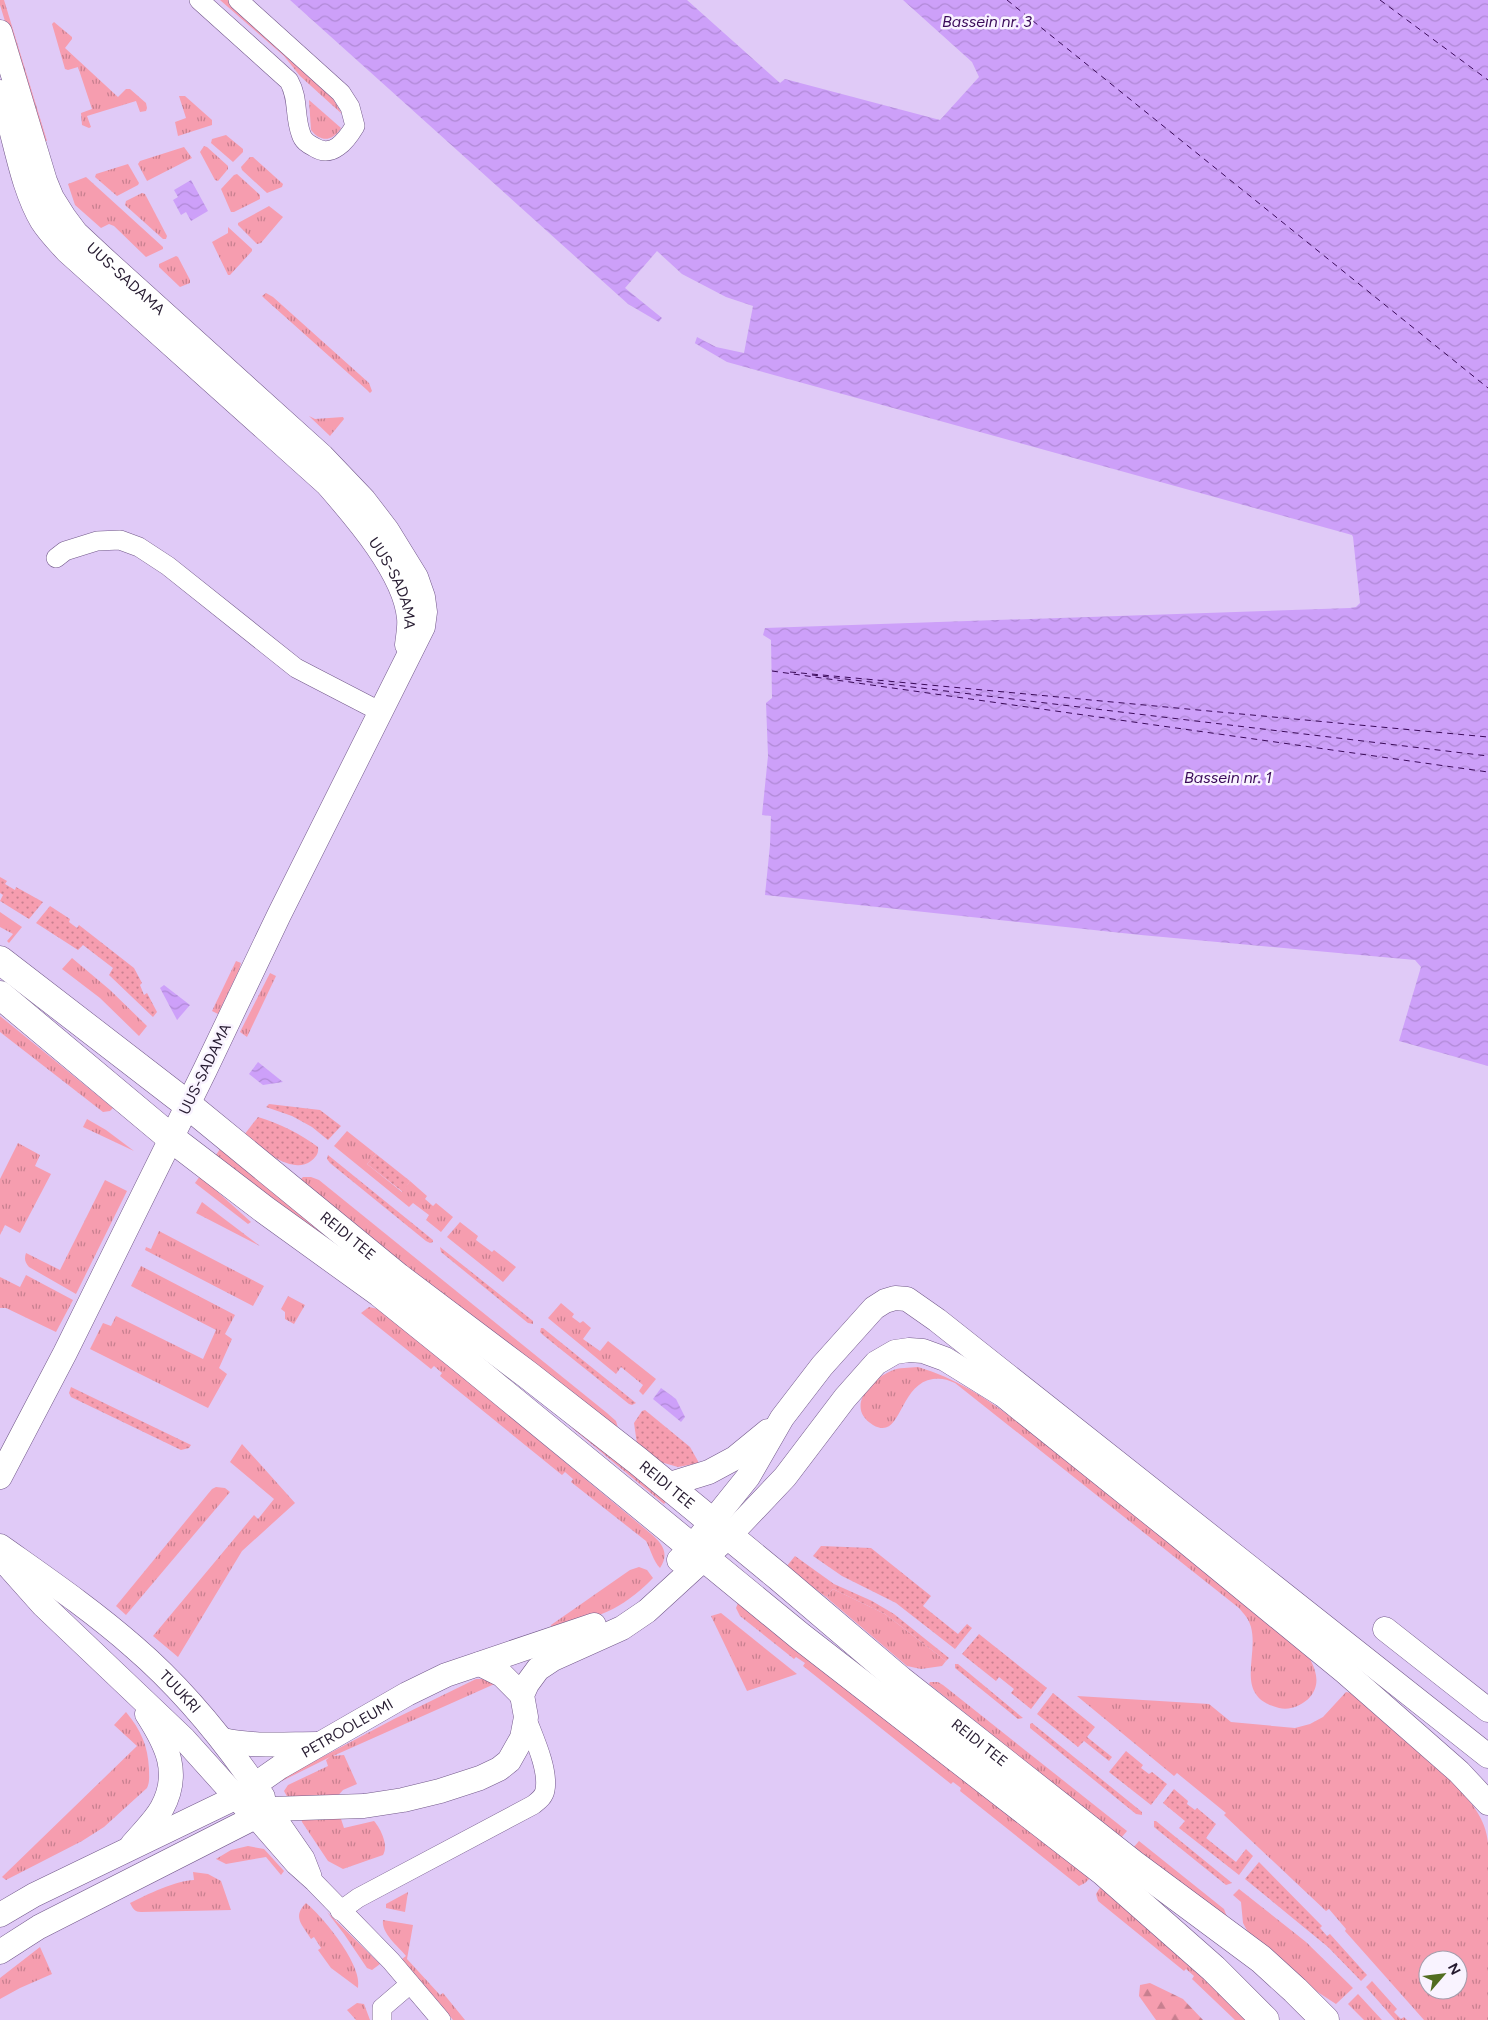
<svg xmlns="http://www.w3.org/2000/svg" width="1488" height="2020" viewBox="0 0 1488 2020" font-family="Figtree,sans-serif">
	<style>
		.grass { fill: url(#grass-tufts); fill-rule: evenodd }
		.forest { fill: url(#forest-firs) }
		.park { fill: url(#park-dots) }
		.water { fill: url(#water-waves) }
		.pier { fill: #e0caf7 }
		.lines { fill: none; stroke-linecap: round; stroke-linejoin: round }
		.ferry { stroke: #3a0a59; stroke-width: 1; stroke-dasharray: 6 5; stroke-linecap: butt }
		.minor-casing { stroke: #72598a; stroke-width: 20 }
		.tertiary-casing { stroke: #72598a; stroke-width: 25 }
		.primary-casing { stroke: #72598a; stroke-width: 29 }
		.minor { stroke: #fff; stroke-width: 19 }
		.tertiary { stroke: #fff; stroke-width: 24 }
		.primary { stroke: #fff; stroke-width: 28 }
		.labels { text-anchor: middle; stroke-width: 5; stroke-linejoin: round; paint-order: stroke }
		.street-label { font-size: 15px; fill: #261b30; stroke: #f9f3ff }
		.water-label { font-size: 16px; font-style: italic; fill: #3a0a59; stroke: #f9f3ff }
	</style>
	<defs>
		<pattern id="grass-tufts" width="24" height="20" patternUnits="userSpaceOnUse" patternTransform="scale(1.25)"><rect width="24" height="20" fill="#f69daf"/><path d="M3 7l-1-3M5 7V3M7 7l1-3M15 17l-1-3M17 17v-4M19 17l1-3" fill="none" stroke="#c77f8f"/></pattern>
		<pattern id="forest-firs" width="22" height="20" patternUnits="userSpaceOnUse" patternTransform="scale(1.25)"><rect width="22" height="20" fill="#f69daf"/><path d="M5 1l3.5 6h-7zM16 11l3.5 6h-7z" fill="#c77f8f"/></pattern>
		<pattern id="park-dots" width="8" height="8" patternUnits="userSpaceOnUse" patternTransform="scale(1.25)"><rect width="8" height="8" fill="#f69daf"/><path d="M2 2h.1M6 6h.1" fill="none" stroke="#c77f8f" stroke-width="1.8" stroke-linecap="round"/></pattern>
		<pattern id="water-waves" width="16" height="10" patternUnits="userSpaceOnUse" patternTransform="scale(1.25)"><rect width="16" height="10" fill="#cda0f9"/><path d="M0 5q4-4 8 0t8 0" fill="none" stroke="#b089d6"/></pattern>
	</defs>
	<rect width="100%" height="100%" fill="#e0caf7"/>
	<g class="grass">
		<path d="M 0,0 L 4,0 L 47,141 L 42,142 L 0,5 Z"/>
		<path d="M 220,0 L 230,0 L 329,92 L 342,114 L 300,76 L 284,56 Z"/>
		<path d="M 54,22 L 72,37 L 72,39 L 65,48 L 118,97 L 126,89 L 130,89 L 146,103 L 147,108 L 146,111 L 140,112 L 136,101 L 87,116 L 91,127 L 89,128 L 82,125 L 81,113 L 92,109 L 78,67 L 68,70 L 65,69 L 52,24 Z"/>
		<path d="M 179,96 L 185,96 L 212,120 L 212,125 L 178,136 L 175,122 L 186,118 Z"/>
		<path d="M 309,100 L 341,128 C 333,141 321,143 311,130 Z"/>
		<path d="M 226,135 L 243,149 L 243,152 L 233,162 L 211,143 L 212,139 Z"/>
		<path d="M 204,146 L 207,147 L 228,166 L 228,169 L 218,181 L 215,180 L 200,152 Z"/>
		<path d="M 184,147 L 192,158 L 147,181 L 138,164 L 140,161 Z"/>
		<path d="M 250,157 L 253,157 L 283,184 L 282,187 L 267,193 L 242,170 L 241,167 Z"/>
		<path d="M 128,164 L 139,183 L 138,185 L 117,196 L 95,177 L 96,174 Z"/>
		<path d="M 237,174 L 260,195 L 260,199 L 234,212 L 231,212 L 221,189 L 234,175 Z"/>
		<path d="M 86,177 L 163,247 L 163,249 L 146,257 L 114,226 L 109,224 L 101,228 L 75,205 L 68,184 Z"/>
		<path d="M 142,193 L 145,194 L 167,236 L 166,239 L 163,239 L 125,205 L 126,201 Z"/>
		<path d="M 269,206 L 283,217 L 261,243 L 257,244 L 238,225 L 238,223 Z"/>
		<path d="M 228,227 L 252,249 L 252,251 L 230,275 L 228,275 L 212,242 L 228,233 Z"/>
		<path d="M 176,256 L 178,257 L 190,280 L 190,283 L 180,287 L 159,267 L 159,264 Z"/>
		<path d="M 266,293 L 273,297 L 369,383 L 372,391 L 370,393 L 367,390 L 264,298 L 262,296 Z"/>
		<path d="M 309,416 L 315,419 L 343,417 L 344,419 L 330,436 Z"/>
		<path d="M 0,912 L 22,927 L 9,943 L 7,941 L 13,934 L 0,927 Z"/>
		<path d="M 72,958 L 110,990 L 147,1026 L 139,1036 L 100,998 L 62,969 Z"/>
		<path d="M 236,961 L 241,963 L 239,970 L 218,1014 L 212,1011 Z"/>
		<path d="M 270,973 L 276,976 L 247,1037 L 240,1032 Z"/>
		<path d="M 0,1016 L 113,1108 L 110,1111 L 103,1112 L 0,1032 Z"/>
		<path d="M 87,1119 L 106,1130 L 134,1151 L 83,1127 Z"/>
		<path d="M 347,1131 L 376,1154 L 367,1164 L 402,1192 L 410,1181 L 427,1196 L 425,1199 L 433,1206 L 436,1203 L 453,1217 L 441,1232 L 426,1220 L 429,1215 L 413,1203 L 409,1207 L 334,1146 Z"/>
		<path d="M 18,1143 L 40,1155 L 35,1166 L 51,1174 L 20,1233 L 5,1225 L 0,1235 L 0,1179 Z"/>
		<path d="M 222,1146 L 330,1236 L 327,1241 L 214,1158 Z"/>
		<path d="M 200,1176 L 251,1222 L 248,1224 L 195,1183 Z"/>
		<path d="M 303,1177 L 311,1177 L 319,1180 L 607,1413 L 616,1421 L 618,1428 L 449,1300 L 300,1180 Z"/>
		<path d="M 105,1180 L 127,1191 L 76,1294 L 29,1267 C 25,1262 24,1259 26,1253 L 60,1270 Z"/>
		<path d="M 202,1202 L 260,1246 L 196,1213 Z"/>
		<path d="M 460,1222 L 478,1236 L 476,1240 L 492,1252 L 494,1250 L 516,1267 L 503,1282 L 447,1237 Z"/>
		<path d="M 159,1231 L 264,1286 L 253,1306 L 145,1250 L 146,1247 L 151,1249 Z"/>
		<path d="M 141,1266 L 235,1315 L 225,1334 L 232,1339 L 219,1368 L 227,1374 L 208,1408 L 90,1349 L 103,1323 L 111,1326 L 116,1316 L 203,1359 L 216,1330 L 131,1286 Z"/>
		<path d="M 26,1275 L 73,1300 L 56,1332 L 6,1308 L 0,1308 L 0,1277 L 20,1287 Z"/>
		<path d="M 288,1296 L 305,1305 L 294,1324 L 285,1319 L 285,1312 L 281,1309 Z"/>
		<path d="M 561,1303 L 574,1314 L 572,1317 L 580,1323 L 583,1321 L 591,1328 L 583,1339 L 600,1351 L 608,1341 L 656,1379 L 643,1395 L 639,1391 L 643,1385 L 621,1367 L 616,1374 L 548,1318 Z"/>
		<path d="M 369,1307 L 383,1310 L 650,1533 C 662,1543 670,1553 660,1568 C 653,1561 651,1550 646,1541 L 571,1482 L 573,1479 L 565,1472 L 562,1475 L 440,1376 L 442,1373 L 434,1366 L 431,1369 L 361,1313 Z"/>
		<path d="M 918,1367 C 980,1385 1029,1432 1079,1471 C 1157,1532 1233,1595 1309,1657 C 1316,1670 1321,1684 1310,1697 C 1303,1705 1290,1711 1279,1708 C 1233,1696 1259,1658 1251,1627 C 1249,1619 1244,1614 1239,1608 L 955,1383 C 947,1379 941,1378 933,1379 C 898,1384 902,1442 873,1425 C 845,1408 870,1380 891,1371 C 899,1367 909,1368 918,1367 Z"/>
		<path d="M 575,1424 L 668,1499 L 664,1504 L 572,1428 Z"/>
		<path d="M 242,1444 L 295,1503 L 242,1551 L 178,1657 L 153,1636 L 254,1515 L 258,1519 L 274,1499 L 230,1462 Z"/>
		<path d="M 216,1487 L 225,1488 L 230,1492 L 126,1615 L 116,1606 L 212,1489 Z"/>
		<path d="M 639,1567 L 647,1570 L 653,1578 C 621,1611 596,1618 552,1629 L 551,1625 L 630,1570 Z"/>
		<path d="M 833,1589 L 885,1614 L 946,1661 L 942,1666 L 921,1669 L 907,1666 L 826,1597 Z"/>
		<path d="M 738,1603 L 1090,1878 L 1085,1883 L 1079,1886 L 960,1791 L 961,1788 L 953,1782 L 951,1784 L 803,1666 L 805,1663 L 796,1657 L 794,1659 L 740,1616 L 736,1608 Z"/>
		<path d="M 721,1613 L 797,1674 L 747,1691 L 711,1616 Z"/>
		<path d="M 476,1679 L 485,1679 L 499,1682 L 333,1756 L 344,1755 L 357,1784 L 343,1790 L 335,1799 L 289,1800 L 284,1791 L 288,1785 L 328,1766 L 326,1760 L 330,1757 L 282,1781 L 277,1781 L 394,1719 Z"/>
		<path d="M 930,1682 L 938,1682 L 943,1685 L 1127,1831 L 1121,1838 L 929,1684 Z"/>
		<path d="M 1346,1692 L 1351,1693 L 1452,1782 C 1469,1799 1486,1818 1488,1843 L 1488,2020 L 1424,2020 L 1345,1931 L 1346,1929 L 1329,1909 L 1326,1911 L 1224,1815 L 1226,1813 L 1177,1773 L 1174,1776 L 1077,1696 L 1209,1704 L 1231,1722 L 1295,1728 L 1310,1724 L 1323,1717 ZM 1428,1960 L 1458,1960 L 1458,1990 L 1428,1990 Z"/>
		<path d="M 126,1712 C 141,1730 148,1746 149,1769 C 149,1776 150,1782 147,1788 L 104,1827 L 82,1841 L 6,1880 L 2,1877 L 137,1746 L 114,1725 Z"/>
		<path d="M 301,1816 L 340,1816 L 344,1828 L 374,1821 C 381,1829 389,1846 383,1855 L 343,1869 L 328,1861 L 302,1822 Z"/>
		<path d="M 1139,1841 L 1224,1909 L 1227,1917 L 1225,1918 L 1133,1848 Z"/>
		<path d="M 248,1846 L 264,1849 L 284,1871 L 281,1875 L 266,1857 L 226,1864 L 216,1859 L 231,1850 Z"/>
		<path d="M 193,1872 L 208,1874 L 221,1881 L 231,1910 L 141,1912 C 135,1912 133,1909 130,1903 C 146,1895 177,1880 194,1880 Z"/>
		<path d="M 1101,1886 L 1168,1944 L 1247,2020 L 1235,2020 L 1192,1979 L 1194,1976 L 1186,1969 L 1184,1971 L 1098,1901 L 1096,1894 Z"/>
		<path d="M 1239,1889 L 1306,1942 L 1353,1988 L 1336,2004 L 1313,1989 L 1250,1936 L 1243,1923 L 1241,1902 L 1233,1895 Z"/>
		<path d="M 408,1892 L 405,1912 L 386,1908 L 386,1904 Z"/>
		<path d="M 306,1903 C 323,1917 363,1965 358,1988 L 331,1968 L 318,1950 L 321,1948 L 314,1937 L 311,1939 C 302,1924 292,1917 306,1903 Z"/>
		<path d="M 327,1912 L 380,1964 L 372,1970 L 367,1968 L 344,1934 Z"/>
		<path d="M 383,1920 L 413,1925 L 407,1959 L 440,1995 L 443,1993 L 465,2020 L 453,2020 L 402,1959 L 406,1956 C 398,1946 381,1933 383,1920 Z"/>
		<path d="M 40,1947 L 52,1974 L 20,1988 L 0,1999 L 0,1978 Z"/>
		<path d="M 1372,1981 L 1397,2009 L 1394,2012 L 1401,2019 L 1404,2017 L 1407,2020 L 1395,2020 L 1366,1987 Z"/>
		<path d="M 1358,1994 L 1382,2020 L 1364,2020 L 1348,2004 Z"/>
		<path d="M 357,2003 L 364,2004 L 370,2020 L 356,2020 L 347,2010 Z"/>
	</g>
	<path class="forest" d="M 1150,1983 L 1183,1999 L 1203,2020 L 1156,2020 L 1139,1996 L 1140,1985 Z"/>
	<g class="park">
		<path d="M 0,877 L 7,881 L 5,884 L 15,890 L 16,887 L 43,902 L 29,919 L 0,901 L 3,895 L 0,893 Z"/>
		<path d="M 50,906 L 70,919 L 69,922 L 77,928 L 79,925 L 134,968 L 142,983 L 140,985 L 144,995 L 147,993 L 157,1012 L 153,1017 L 109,975 L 113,968 L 83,945 L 78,950 L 36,923 Z"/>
		<path d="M 269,1104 L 320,1110 L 341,1126 L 328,1140 L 312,1127 L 292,1116 L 266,1107 Z"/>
		<path d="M 258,1117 C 281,1124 299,1133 318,1147 C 319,1153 316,1157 311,1161 C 291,1176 259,1147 244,1135 Z"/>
		<path d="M 376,1154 L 410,1181 L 403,1192 L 367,1164 Z"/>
		<path d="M 328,1155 L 433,1240 L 433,1242 L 430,1243 L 426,1241 L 330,1163 L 327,1159 Z"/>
		<path d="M 440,1247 L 533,1321 L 533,1324 L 528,1323 L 441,1252 Z"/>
		<path d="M 541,1328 L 543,1328 L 636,1403 L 632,1405 L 629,1404 L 543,1335 L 540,1332 Z"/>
		<path d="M 71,1387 L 191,1445 L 189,1448 L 181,1450 L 71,1397 L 69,1393 Z"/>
		<path d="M 645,1410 L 690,1447 L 699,1463 L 678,1467 L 657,1461 L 637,1444 L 634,1423 L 642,1411 Z"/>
		<path d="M 821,1546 L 871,1548 L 931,1596 L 923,1606 L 958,1634 L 967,1624 L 972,1628 L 955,1649 L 896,1603 L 842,1576 L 813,1556 Z"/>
		<path d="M 795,1556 L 834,1584 L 872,1601 L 894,1614 L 949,1658 L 946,1661 L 885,1614 L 833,1589 L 826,1597 L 786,1567 Z"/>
		<path d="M 979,1634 L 1047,1688 L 1031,1709 L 1011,1693 L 1014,1689 L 999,1677 L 996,1681 L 962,1654 Z"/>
		<path d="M 955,1664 L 958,1664 L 1023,1718 L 1018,1719 L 955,1668 Z"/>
		<path d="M 1053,1693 L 1095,1727 L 1087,1737 L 1112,1757 L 1109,1761 L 1084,1741 L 1078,1747 L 1037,1714 Z"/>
		<path d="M 1032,1723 L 1142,1812 L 1142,1815 L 1136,1814 L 1030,1728 L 1030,1724 Z"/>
		<path d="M 1126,1751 L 1143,1765 L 1141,1768 L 1149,1774 L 1152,1772 L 1167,1784 L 1151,1805 L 1109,1772 Z"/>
		<path d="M 1174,1789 L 1188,1801 L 1187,1804 L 1195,1810 L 1197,1808 L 1216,1824 L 1206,1838 L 1236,1862 L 1246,1849 L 1253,1856 L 1239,1875 L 1179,1828 L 1185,1821 L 1163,1803 Z"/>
		<path d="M 1154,1821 L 1156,1821 L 1232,1883 L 1226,1885 L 1154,1827 Z"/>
		<path d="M 1259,1862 L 1322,1926 L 1320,1928 L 1327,1936 L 1330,1934 L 1367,1975 L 1361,1981 L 1328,1947 L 1245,1879 Z"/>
	</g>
	<g class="water">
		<path d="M 290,0 L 687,0 L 780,83 L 785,79 L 940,120 L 979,77 L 972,62 L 903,0 L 1488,0 L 1488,1066 L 1399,1041 L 1421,967 L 1415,960 L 1141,935 L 765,895 L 770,845 L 771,816 L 762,815 L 768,756 L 766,703 L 772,698 L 771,640 L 763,635 L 765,628 L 1350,608 L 1356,607 L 1360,603 L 1353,537 L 1352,535 L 727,362 L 628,304 Z"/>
		<path d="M 191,180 L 208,211 L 191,221 L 186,212 L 181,215 L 173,200 L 178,197 L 174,190 Z"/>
		<path d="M 164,985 L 190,1005 L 177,1020 L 160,988 Z"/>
		<path d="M 258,1062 L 283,1082 L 263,1085 L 249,1074 Z"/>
		<path d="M 661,1388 L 676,1399 L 685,1417 L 681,1422 L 653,1399 Z"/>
	</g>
	<path class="pier" d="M 657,251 L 682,274 L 726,297 L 753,306 L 744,353 L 716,347 L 697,337 L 694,346 L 657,324 L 662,318 L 625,288 Z"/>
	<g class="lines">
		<g class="ferry">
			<path d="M 1007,0 L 1488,388"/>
			<path d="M 1380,0 L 1488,80"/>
			<path d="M 772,671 L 1488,772"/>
			<path d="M 790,672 L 1488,737"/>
			<path d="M 812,675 L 1488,756"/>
		</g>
		<g class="minor-casing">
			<g id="minor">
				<path d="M 199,0 L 289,81 C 299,99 294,115 301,134 C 303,141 308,144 314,147 C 332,159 346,141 355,126 L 350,107 L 341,93 L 238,0"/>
				<path d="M 56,558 L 65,551 L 97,541 L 120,540 L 139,547 L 168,566 L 296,668 L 379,711"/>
				<path d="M 271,1809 L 305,1858 L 312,1876"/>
				<path d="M 254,1818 L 295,1865 L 314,1882 L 391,1961 L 441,2020"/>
				<path d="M 340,1911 L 358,1898 L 533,1805 C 538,1801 544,1797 545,1790 C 549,1769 533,1736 526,1717"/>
				<path d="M 382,2020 L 382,2008 L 410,1984"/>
			</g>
		</g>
		<g class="tertiary-casing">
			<g id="tertiary">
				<path id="s1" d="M 0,32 L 45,181 L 52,198 L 64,217 L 76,233 L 105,260 L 322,456 L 364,500 L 387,530 L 416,577 L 423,597 L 425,612 L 423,627 L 279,915 L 205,1070 L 65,1353 L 0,1477"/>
				<path id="s2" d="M 0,92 C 15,133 20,184 42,221 C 49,232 58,241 67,251 L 327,484 C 355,516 405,573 409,618 C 410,626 408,636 407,645"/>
				<path d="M 667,1485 L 709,1472 L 735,1458 L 768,1431"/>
				<path id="s3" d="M 0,1546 C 45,1578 92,1610 134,1647 C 184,1690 226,1742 263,1797"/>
				<path d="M 3,1560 L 43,1605 L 184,1739 L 247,1809"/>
				<path d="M 679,1560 L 691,1548 L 748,1477 L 782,1418 L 822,1366 L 874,1308 L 885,1301 L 895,1298 L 907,1299 L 937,1320 L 1488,1756"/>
				<path d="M 1385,1629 L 1488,1710"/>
				<path d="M 480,1664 L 502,1675 L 522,1695"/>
				<path d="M 223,1740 C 254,1747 286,1744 318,1744"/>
				<path d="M 132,1845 C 142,1833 155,1821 162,1808 C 181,1773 167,1745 147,1714"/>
				<path id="s4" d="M 0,1915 L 34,1895 L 237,1797 L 280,1767 L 407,1694 L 446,1675 L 594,1625"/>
				<path d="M 0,1952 L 39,1927 L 271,1809 L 364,1806 L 403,1800 L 440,1791 L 480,1778 L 499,1769 L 509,1761 L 522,1738 L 526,1717 L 522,1695 L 527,1684 L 538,1669 L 553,1659 L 622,1628 L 647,1611 L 729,1536 L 785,1477 L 845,1398 L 876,1363 L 895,1352 L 909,1350 L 923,1351 L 945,1359 L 1003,1395 L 1174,1532 L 1345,1672 L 1459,1772 L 1488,1803"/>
			</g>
		</g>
		<g class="primary-casing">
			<g id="primary">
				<path id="s5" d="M 0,960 L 188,1105 L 398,1277 L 528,1375 L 638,1461 L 779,1577 L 900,1680 L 1133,1864 L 1261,1959 L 1295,1990 L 1325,2020"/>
				<path d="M 0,995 L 171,1138 L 265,1210 L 380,1293 L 467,1363 L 801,1637 L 1104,1872 L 1214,1969 L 1265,2020"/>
			</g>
		</g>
		<use href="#minor" class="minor"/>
		<use href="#tertiary" class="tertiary"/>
		<use href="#primary" class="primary"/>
	</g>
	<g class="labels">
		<g class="street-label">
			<text dy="5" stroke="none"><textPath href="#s1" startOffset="284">UUS-SADAMA</textPath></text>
			<text dy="5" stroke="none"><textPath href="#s2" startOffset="645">UUS-SADAMA</textPath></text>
			<text transform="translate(205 1069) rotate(-64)" y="5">UUS-SADAMA</text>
			<text dy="5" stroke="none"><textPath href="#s5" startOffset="444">REIDI TEE</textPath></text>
			<text dy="5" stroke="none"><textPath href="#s5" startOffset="849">REIDI TEE</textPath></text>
			<text dy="5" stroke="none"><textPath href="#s3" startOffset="232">TUUKRI</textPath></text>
			<text dy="5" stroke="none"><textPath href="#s4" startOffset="395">PETROOLEUMI</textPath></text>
			<text dy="5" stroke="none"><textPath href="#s5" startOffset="1254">REIDI TEE</textPath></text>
		</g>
		<g class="water-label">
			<text x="987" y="27">Bassein nr. 3</text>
			<text x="1228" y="783">Bassein nr. 1</text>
		</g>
	</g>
	<g transform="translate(1443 1975) rotate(62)"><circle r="24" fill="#f9f3ff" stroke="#a59dac"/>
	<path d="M0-4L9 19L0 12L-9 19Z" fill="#526d21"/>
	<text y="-8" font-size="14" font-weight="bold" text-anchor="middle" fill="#261b30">N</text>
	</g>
</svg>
